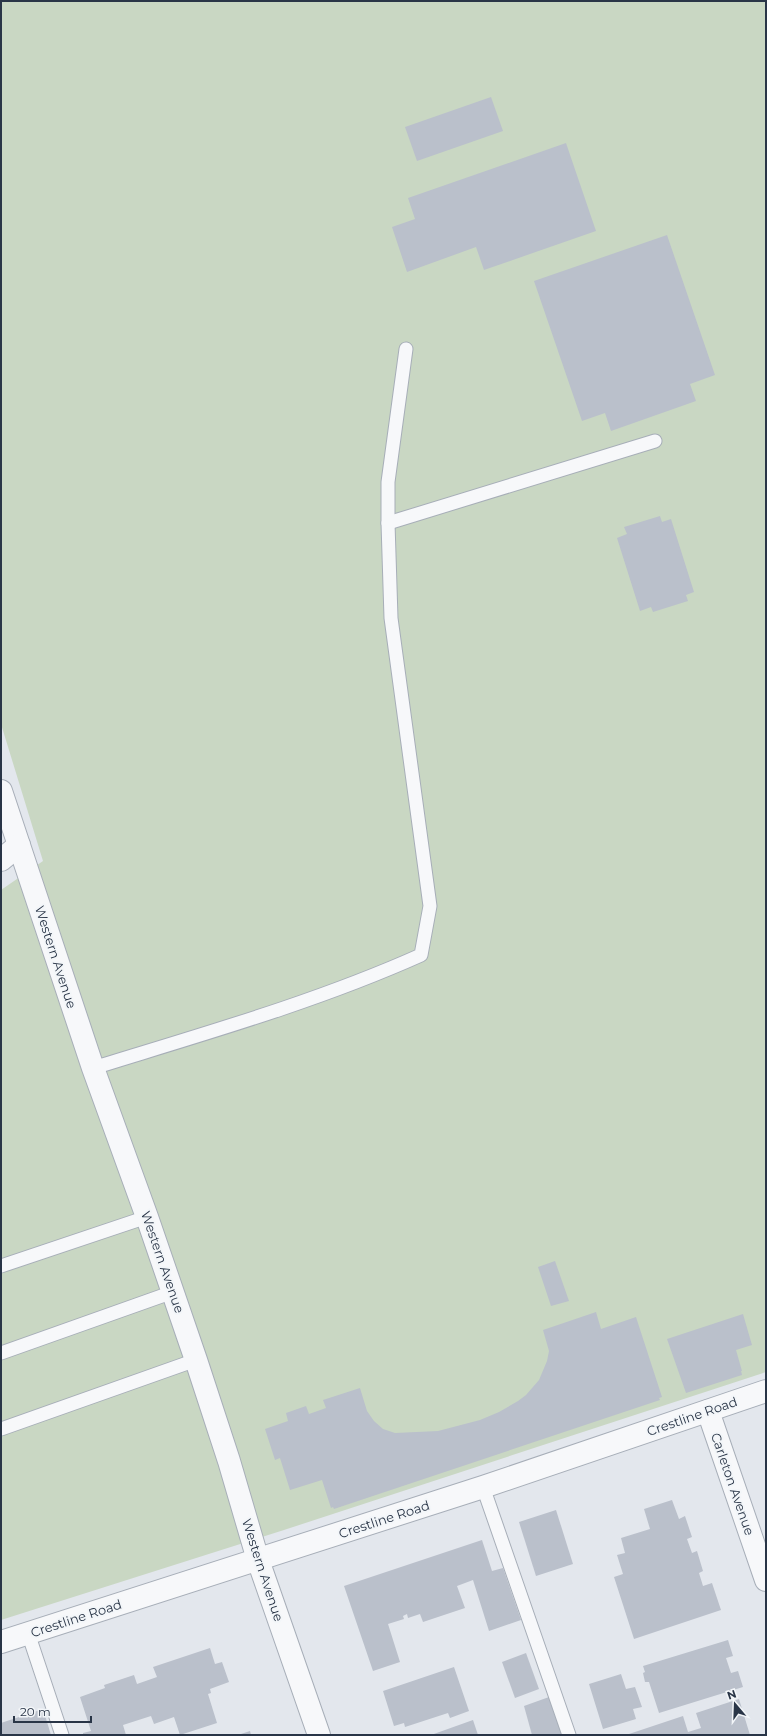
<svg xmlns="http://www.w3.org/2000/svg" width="767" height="1736" viewBox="0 0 767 1736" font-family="Montserrat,sans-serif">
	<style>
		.green { fill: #c9d7c3 }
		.building { fill: #bac0cb }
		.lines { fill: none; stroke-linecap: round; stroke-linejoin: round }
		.service-casing { stroke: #a7aeb8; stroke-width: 15 }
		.minor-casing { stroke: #a7aeb8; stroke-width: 24 }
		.tertiary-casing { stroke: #a7aeb8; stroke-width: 24 }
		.service { stroke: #f7f8fa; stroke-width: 13 }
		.minor { stroke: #f7f8fa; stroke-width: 22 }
		.tertiary { stroke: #f7f8fa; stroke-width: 22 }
		.labels { text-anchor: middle; stroke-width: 4; stroke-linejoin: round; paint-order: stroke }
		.street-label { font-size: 13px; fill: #293547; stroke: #f3f6f9 }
	</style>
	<rect width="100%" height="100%" fill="#e3e7ed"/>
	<path class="green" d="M 1,1 L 766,1 L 766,1372 L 284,1530 L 1,1620 L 1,890 L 43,861 L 1,724 Z"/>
	<g class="building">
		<path d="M 491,97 L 503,131 L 417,161 L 405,127 Z"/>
		<path d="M 566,143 L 596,231 L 484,270 L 476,247 L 407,272 L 392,227 L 415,219 L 408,198 Z"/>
		<path d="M 667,235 L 715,375 L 690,384 L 696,401 L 611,431 L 605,413 L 582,421 L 534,281 Z"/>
		<path d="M 660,516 L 662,522 L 671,519 L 694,592 L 686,595 L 688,601 L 653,612 L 651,607 L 640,611 L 617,538 L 627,534 L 624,527 Z"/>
		<path d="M 555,1261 L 569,1301 L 551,1306 L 538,1267 Z"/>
		<path d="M 596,1312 L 601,1329 L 636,1317 L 662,1397 L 659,1398 L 660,1400 L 334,1509 L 333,1507 L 331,1508 L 322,1480 L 290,1490 L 280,1458 L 275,1460 L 265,1429 L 288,1421 L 286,1413 L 306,1406 L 309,1414 L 326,1408 L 323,1400 L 360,1388 L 367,1411 L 374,1421 L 383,1429 L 395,1433 L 438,1431 L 480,1420 L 499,1412 L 518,1401 L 526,1395 L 539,1380 L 547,1361 L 549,1351 L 543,1330 Z"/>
		<path d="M 743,1314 L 752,1345 L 736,1350 L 742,1371 L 741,1371 L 742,1375 L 686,1393 L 667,1339 Z"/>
		<path d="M 672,1500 L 679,1519 L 685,1516 L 692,1537 L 687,1539 L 692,1553 L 697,1551 L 703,1571 L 699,1573 L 703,1586 L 712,1583 L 721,1610 L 634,1639 L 614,1577 L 623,1574 L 617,1555 L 625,1553 L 621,1538 L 650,1529 L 644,1509 Z"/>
		<path d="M 556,1510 L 573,1564 L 536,1576 L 519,1522 Z"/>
		<path d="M 482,1540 L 492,1571 L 503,1568 L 521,1620 L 489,1631 L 473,1580 L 457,1586 L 465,1608 L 423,1622 L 420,1614 L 408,1618 L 407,1614 L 403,1616 L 404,1619 L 388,1624 L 400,1662 L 373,1671 L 344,1586 Z"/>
		<path d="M 728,1640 L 733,1656 L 726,1658 L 731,1673 L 738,1671 L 743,1687 L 659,1713 L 649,1682 L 645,1682 L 643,1673 L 645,1672 L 643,1666 Z"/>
		<path d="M 210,1648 L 215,1664 L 222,1662 L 229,1682 L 210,1689 L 211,1693 L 208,1694 L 217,1723 L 180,1735 L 174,1717 L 154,1724 L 151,1716 L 123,1725 L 126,1735 L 83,1735 L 83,1733 L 91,1731 L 80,1697 L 105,1688 L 104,1685 L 134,1675 L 137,1684 L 157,1677 L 153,1667 Z"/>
		<path d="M 526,1653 L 539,1689 L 515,1698 L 502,1662 Z"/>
		<path d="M 454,1667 L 469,1711 L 450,1718 L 448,1713 L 405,1727 L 404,1723 L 394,1726 L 383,1691 Z"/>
		<path d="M 621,1674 L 626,1689 L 635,1687 L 642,1707 L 633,1709 L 636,1719 L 603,1729 L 589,1684 Z"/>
		<path d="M 549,1697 L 563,1735 L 532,1735 L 524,1706 Z"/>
		<path d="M 739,1699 L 750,1735 L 626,1735 L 683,1716 L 688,1732 L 701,1728 L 696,1713 Z"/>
		<path d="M 43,1709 L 51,1735 L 2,1735 L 1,1723 Z"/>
		<path d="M 473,1720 L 478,1735 L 431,1735 Z"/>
		<path d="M 250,1731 L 251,1735 L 238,1735 Z"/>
	</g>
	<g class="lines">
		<g class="service-casing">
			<g id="service">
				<path d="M 388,523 L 655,441"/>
				<path d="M 93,1068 C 203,1034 316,1002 421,955 L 430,906 L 391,618 L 388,523 L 388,482 L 406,349"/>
				<path d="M 1,1266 L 147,1217"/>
				<path d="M 1,1353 L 173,1292"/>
				<path d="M 1,1429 L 196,1360"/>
				<path d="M 483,1487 L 569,1735"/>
				<path d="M 28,1633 L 62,1735"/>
			</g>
		</g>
		<g class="minor-casing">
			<g id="minor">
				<path d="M 1,791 L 93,1068 L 147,1217 L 196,1360 L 229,1461 L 258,1560 L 319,1735"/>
				<path d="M 1,860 L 19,845"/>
				<path d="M 708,1411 L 766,1580"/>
			</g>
		</g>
		<g class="tertiary-casing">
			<path id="tertiary" d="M 1,1642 L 483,1487 L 766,1391"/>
		</g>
		<use href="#service" class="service"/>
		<use href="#minor" class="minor"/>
		<use href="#tertiary" class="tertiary"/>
	</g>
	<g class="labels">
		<g class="street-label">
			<text transform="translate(56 957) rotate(72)" y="5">Western Avenue</text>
			<text transform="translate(163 1262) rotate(71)" y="5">Western Avenue</text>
			<text transform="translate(692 1416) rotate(-19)" y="5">Crestline Road</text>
			<text transform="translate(733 1484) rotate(71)" y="5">Carleton Avenue</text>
			<text transform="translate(384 1519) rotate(-18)" y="5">Crestline Road</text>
			<text transform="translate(263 1570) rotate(72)" y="5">Western Avenue</text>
			<text transform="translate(76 1618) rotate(-18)" y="5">Crestline Road</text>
		</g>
	</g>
	<rect width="767" height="1736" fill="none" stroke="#293547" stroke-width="4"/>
	<g transform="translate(735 1704) rotate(341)" stroke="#f3f6f9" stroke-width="3" paint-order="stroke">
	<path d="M0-3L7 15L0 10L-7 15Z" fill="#293547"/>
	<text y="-6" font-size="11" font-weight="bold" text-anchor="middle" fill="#293547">N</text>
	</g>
	<path d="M14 1716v6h77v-6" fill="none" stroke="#293547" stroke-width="2"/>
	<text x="20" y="1716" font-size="12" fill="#293547" stroke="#f3f6f9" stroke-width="3" paint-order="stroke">20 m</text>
</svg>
